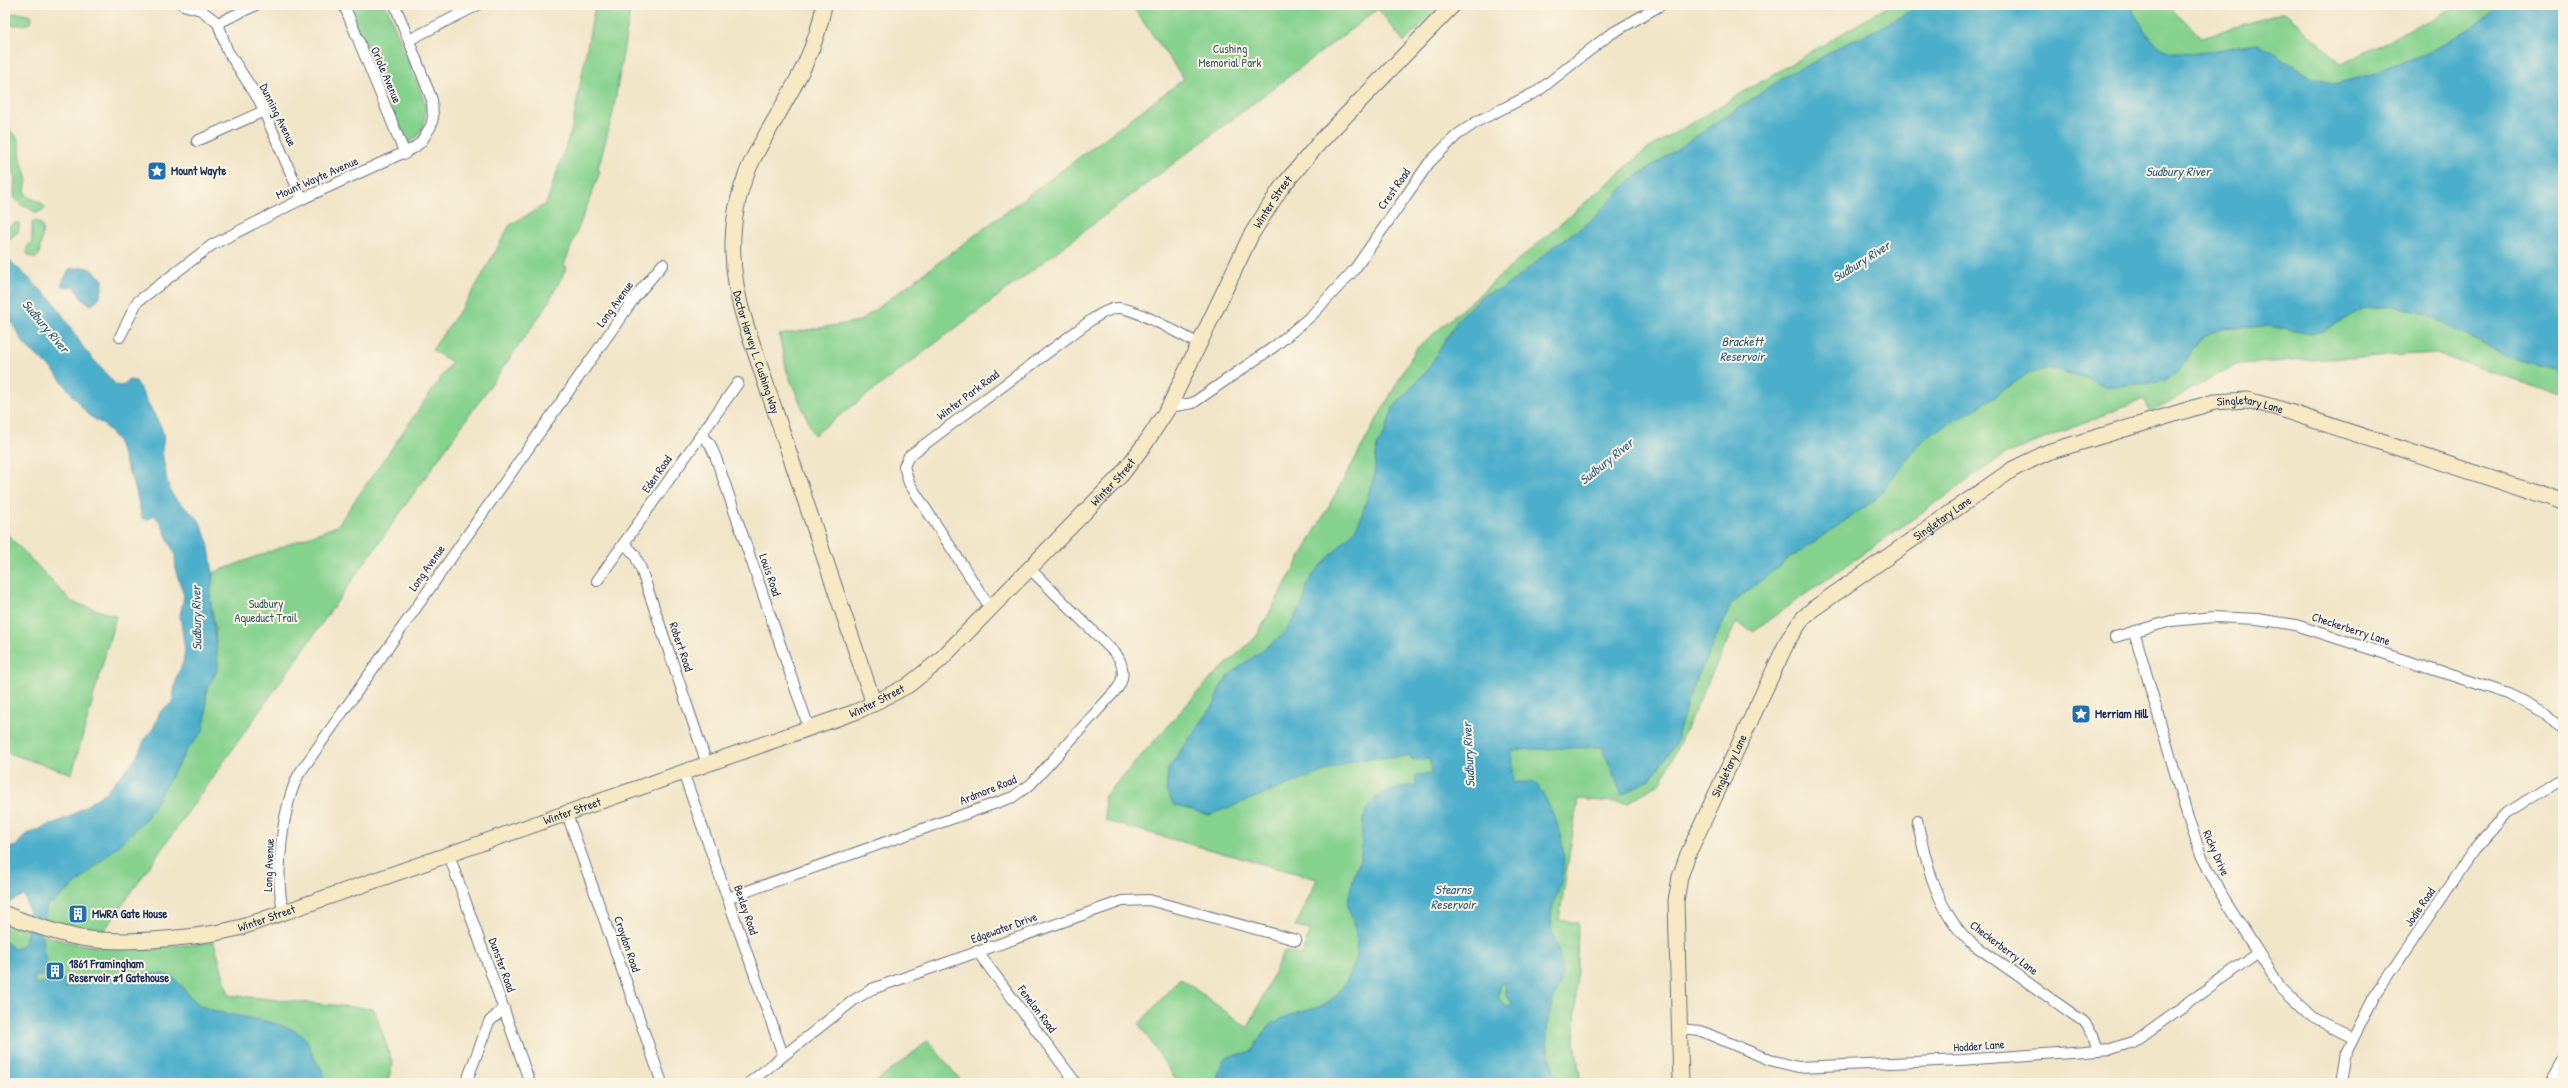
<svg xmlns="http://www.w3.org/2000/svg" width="2568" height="1088" viewBox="0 0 2568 1088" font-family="'Patrick Hand',sans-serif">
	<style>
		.green { fill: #85d18e; stroke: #508076 }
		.water { fill: #4baeca; stroke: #336e94; fill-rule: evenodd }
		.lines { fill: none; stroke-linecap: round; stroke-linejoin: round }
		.street-casing { stroke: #666f83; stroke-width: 12 }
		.secondary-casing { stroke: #666f83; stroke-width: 17 }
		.street { stroke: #fff; stroke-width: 10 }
		.secondary { stroke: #f6e9c3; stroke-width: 15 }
		.labels { text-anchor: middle; stroke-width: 4; stroke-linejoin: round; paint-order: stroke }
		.park-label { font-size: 12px; fill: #36586a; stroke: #fcf5e5 }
		.street-label { font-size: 12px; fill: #1b2f5e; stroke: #fcf5e5 }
		.poi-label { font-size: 12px; font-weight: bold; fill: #1b2f5e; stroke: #fcf5e5; text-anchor: start }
		.water-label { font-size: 13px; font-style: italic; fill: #2c5b84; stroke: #fcf5e5 }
	</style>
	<rect width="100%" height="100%" fill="#fcf5e5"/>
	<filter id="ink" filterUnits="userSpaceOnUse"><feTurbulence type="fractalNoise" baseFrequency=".025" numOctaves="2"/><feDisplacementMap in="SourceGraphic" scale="8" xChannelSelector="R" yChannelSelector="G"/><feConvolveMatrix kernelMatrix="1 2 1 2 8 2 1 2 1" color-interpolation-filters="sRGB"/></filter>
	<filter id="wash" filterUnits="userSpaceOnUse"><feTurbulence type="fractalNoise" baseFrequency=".012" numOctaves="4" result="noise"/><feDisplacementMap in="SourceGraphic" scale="16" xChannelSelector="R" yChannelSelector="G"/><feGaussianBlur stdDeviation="0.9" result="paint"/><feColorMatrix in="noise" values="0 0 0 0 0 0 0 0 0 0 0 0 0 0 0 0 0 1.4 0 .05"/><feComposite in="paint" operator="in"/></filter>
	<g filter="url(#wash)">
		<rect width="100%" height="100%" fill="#f1e5c8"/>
		<g class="green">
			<path d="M 347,5 L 386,5 L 426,105 L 424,125 L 417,137 L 409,143 L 406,143 Z"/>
			<path d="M 595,5 L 631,5 L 613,113 L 598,169 L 600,172 L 564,265 L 567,267 L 546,307 L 103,932 L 42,919 L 48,901 L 52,903 L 76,884 L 140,825 L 188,748 L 203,731 L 206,714 L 206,692 L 218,666 L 215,628 L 210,598 L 213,573 L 337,526 L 452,362 L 432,350 L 472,293 L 510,225 L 546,204 L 572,128 Z"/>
			<path d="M 1131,5 L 1442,5 L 1404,42 L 1378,9 L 814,435 L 787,372 L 779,335 L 860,321 L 1184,79 Z"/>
			<path d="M 1890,5 L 2166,5 L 2202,37 L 2285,12 L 2342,64 L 2459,5 L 2563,5 L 2563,396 L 2436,353 L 2238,364 L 2150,412 L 2144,399 L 2004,455 L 1753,631 L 1736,623 L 1661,782 L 1627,803 L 1578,799 L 1559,920 L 1578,923 L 1575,1043 L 1581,1083 L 1178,1083 L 1139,1024 L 1180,978 L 1248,1028 L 1284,951 L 1302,955 L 1310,930 L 1295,927 L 1317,879 L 1106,821 L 1104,797 L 1207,682 L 1256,637 L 1416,349 L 1646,150 Z"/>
			<path d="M 18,13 L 32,16 L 31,22 C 23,27 16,24 7,26 L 5,28 L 5,14 Z"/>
			<path d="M 5,126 L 17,137 L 20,147 L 21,160 L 27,180 L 25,192 L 28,197 L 40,202 L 46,208 L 37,213 L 20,204 L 14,197 L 15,177 L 5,157 Z"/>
			<path d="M 35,221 L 40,223 L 43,229 L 39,255 L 35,259 L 27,254 L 27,247 L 32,242 L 32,223 Z"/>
			<path d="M 15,223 L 20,223 L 18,232 L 9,239 L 5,238 L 5,229 Z"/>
			<path d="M 5,532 L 72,602 L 116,616 L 72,774 L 5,752 Z"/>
			<path d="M 5,922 C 68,946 96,950 163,946 C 180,945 198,945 214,942 L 229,995 L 374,1009 L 393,1064 L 387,1083 L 5,1083 Z"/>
			<path d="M 928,1041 L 963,1083 L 875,1083 Z"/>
		</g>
		<g class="water">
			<path d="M 1918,5 L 2130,5 C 2139,17 2146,40 2161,48 C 2190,62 2229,45 2258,43 L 2313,78 L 2333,84 L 2370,75 L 2429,52 L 2474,26 L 2500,5 L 2563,5 L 2563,371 L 2505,356 L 2427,314 L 2397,306 L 2362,309 L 2324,331 L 2311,334 L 2268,326 L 2222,329 L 2210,333 L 2200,340 L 2177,372 L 2164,381 L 2152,383 L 2105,387 L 2080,376 L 2051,369 L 2027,374 L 1979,407 L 1928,436 L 1919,444 L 1875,500 L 1786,561 L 1732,603 L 1690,693 L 1675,745 L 1650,779 L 1622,795 L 1602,747 L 1512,750 L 1514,782 L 1533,782 L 1537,785 C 1556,815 1571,848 1560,885 C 1557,898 1550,908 1551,922 C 1552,939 1563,955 1562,972 C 1562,982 1556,992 1553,1001 C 1543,1031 1546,1055 1559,1083 L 1216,1083 C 1225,1047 1225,1061 1251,1051 C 1259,1041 1263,1029 1274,1023 C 1305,1003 1324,1019 1347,980 C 1358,961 1359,943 1353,922 C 1352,916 1348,910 1348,904 C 1349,886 1357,872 1361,854 C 1363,843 1361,832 1363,821 C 1367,795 1394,786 1416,786 L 1416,775 L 1431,774 L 1430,759 L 1412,760 L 1411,756 L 1354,760 L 1209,815 L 1174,805 L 1166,791 L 1168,769 L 1215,703 L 1220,688 L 1229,675 L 1284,634 L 1304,601 L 1307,586 L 1313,574 L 1354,531 L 1361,518 L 1374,476 L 1377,445 L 1385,433 L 1393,408 L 1428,369 L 1459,318 L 1483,295 L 1503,288 L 1516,279 L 1557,244 L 1588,223 L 1631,180 L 1792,72 C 1810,66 1824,55 1841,46 C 1867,33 1895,23 1918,5 ZM 1501,983 L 1505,983 L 1506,993 L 1512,1003 L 1509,1006 L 1505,1006 L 1498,997 Z"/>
			<path d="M 5,256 L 54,302 L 85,350 L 116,385 L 122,386 L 129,380 L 136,381 L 161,427 L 164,436 L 162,450 L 167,482 L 173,496 L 199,520 L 208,542 L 213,573 L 210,598 L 218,662 L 217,670 L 206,692 L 206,714 L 203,731 L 188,748 L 147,817 L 134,831 L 76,884 L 51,904 L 48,901 L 41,934 L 48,975 L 34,977 L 35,984 L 64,979 L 65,988 C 94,983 139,969 167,975 C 181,978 187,998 200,1005 C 224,1019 294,1018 308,1042 C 310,1047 311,1052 313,1056 C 319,1067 324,1069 326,1083 L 5,1083 L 5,941 L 14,949 L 21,947 C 32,933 30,909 24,895 L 10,902 L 5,910 L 5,849 L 16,846 L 25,835 L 69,817 L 105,793 L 136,758 L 145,739 L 154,727 L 160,712 L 172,703 L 177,676 L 183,663 L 185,649 L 180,616 L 184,595 L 176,572 L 175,555 L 161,523 L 154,515 L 147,520 L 142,518 L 136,491 L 117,440 L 104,425 L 88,415 L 53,370 L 25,345 L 13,325 L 5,309 Z"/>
			<path d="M 85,267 L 93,270 L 103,280 C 103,290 100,300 91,305 L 81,298 L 75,287 L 61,286 L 69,269 Z"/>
		</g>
	</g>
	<g filter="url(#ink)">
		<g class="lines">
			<g class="street-casing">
				<g id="street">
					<path d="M 183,5 L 201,10 L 218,23 L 227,50 L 259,100 L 302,199"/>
					<path d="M 344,5 L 405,154"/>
					<path d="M 218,23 L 256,5"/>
					<path d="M 409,40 L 478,5"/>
					<path d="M 197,141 L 264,111"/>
					<path d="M 120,337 L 137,302 L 212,245 L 302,199 L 414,148 L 421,142 L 431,126 L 433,117 L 432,100 L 395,5"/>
					<path d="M 1169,407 L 1193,403 L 1275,346 L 1311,316 L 1354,270 L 1429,163 L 1457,135 L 1478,121 L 1538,91 L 1609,35 L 1661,5"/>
					<path d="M 701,435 L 710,444 L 716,458 L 809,728"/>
					<path d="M 624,543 L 635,555 L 641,569 L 707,764"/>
					<path d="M 597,581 L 738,383"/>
					<path d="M 991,609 L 909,483 L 904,466 L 909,456 L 1094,318 C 1101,314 1108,309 1117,308 C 1134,307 1181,335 1199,344"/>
					<path d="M 2134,631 L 2188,818 L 2202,857 L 2220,892 L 2281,988 L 2314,1019 L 2352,1038"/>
					<path d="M 2115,637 L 2171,621 L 2214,617 L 2257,619 L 2296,625 L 2509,694 L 2546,714 L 2563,731"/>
					<path d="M 683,772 L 783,1055"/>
					<path d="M 567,814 L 662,1083"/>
					<path d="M 1917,820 C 1926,863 1937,911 1970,942 L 2084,1022 L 2093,1035 L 2098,1050"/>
					<path d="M 449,855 L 530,1083"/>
					<path d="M 728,898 L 1013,797 L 1031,784 L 1117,689 C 1125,678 1124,665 1116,654 L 1030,569"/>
					<path d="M 284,914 C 274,878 282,807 299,774 L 635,297 L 663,264"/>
					<path d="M 977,951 L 1076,1083"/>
					<path d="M 1679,1029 L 1701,1031 L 1770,1060 L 1798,1067 L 1961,1060 L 2111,1049 L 2135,1041 L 2257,953"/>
					<path d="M 466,1083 L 489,1022 L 504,1008"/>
					<path d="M 749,1083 L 854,1000 L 872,989 L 1122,901 L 1149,900 L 1296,940"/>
					<path d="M 2342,1083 L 2347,1051 L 2374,997 L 2473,851 L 2507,813 L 2563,778"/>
					<path d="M 2550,1083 L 2563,1060"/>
				</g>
			</g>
			<g class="secondary-casing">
				<g id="secondary">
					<path id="s1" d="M 824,5 C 814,64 779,108 753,159 C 727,212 728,270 746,325 L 874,704"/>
					<path id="s2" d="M 5,914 C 30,924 55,933 81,938 C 123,945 201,938 242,927 L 858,711 L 907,686 L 939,661 L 1122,474 L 1147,441 L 1169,407 L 1251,235 L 1281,188 L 1320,142 L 1453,5"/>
					<path id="s3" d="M 1681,1083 L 1676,901 L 1680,877 L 1688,854 L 1788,640 L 1803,618 L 1813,609 L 2013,469 L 2048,452 L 2214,402 L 2247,400 L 2274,407 L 2563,502"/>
				</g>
			</g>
			<use href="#street" class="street"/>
			<use href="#secondary" class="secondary"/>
		</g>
	</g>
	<defs>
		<g id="sight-square" transform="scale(1)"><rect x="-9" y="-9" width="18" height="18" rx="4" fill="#1f6fb2" stroke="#fcf5e5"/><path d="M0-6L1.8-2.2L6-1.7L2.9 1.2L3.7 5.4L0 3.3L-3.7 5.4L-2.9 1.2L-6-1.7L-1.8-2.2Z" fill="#fff"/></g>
		<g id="building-square" transform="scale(1)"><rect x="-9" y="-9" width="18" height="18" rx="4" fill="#1f6fb2" stroke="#fcf5e5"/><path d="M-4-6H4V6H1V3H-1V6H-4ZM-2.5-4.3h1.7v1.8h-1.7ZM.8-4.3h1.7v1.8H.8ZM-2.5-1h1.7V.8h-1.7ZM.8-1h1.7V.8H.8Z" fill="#fff"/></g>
	</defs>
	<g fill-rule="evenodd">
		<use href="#sight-square" x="157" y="171"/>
		<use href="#sight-square" x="2081" y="714"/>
		<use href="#building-square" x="78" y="914"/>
		<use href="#building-square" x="55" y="971"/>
	</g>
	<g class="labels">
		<g class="park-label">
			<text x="1230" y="53">Cushing<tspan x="1230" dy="14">Memorial Park</tspan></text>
			<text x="266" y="608">Sudbury<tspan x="266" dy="14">Aqueduct Trail</tspan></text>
		</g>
		<g class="street-label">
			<text transform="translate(386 75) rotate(67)" y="4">Oriole Avenue</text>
			<text transform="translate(278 115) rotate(64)" y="4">Dunning Avenue</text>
			<text transform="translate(317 178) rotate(-24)" y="4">Mount Wayte Avenue</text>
			<text transform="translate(1394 189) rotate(-55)" y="4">Crest Road</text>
			<text dy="4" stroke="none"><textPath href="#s2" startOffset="1564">Winter Street</textPath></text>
			<text transform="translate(615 304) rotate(-54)" y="4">Long Avenue</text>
			<text dy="4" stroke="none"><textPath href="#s1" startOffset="370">Doctor Harvey L. Cushing Way</textPath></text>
			<text transform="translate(968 395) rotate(-37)" y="4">Winter Park Road</text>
			<text dy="4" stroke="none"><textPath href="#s3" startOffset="1000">Singletary Lane</textPath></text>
			<text transform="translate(657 474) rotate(-55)" y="4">Eden Road</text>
			<text dy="4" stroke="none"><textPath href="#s2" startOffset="1240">Winter Street</textPath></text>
			<text dy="4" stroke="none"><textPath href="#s3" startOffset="665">Singletary Lane</textPath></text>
			<text transform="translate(427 568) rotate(-55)" y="4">Long Avenue</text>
			<text transform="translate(770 575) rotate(71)" y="4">Louis Road</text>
			<text transform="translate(2351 629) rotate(18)" y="4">Checkerberry Lane</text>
			<text transform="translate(681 647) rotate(71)" y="4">Robert Road</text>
			<text dy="4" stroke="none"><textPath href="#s2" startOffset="916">Winter Street</textPath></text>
			<text dy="4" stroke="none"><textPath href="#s3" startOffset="328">Singletary Lane</textPath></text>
			<text transform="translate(988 790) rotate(-22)" y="4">Ardmore Road</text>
			<text dy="4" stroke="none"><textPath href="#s2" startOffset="592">Winter Street</textPath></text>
			<text transform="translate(2216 853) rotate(66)" y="4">Ricky Drive</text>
			<text transform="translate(269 865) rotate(-88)" y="4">Long Avenue</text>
			<text transform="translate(2420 907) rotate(-56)" y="4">Jodie Road</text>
			<text transform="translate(746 910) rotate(71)" y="4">Bexley Road</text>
			<text dy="4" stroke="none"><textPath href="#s2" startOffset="268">Winter Street</textPath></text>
			<text transform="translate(1004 928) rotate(-20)" y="4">Edgewater Drive</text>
			<text transform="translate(627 944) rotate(71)" y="4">Croydon Road</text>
			<text transform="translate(2004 948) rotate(37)" y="4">Checkerberry Lane</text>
			<text transform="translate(502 965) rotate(70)" y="4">Dunster Road</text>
			<text transform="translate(1037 1009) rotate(53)" y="4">Fenelon Road</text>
			<text transform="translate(1979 1046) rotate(-4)" y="4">Hodder Lane</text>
		</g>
		<g class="poi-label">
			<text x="171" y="175">Mount Wayte</text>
			<text x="2095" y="718">Merriam Hill</text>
			<text x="92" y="918">MWRA Gate House</text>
			<text x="69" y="968">1861 Framingham<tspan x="69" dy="14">Reservoir #1 Gatehouse</tspan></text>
		</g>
		<g class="water-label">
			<text x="2178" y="176">Sudbury River</text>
			<text transform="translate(1861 261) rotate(-32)" y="5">Sudbury River</text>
			<text transform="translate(46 326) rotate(50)" y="5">Sudbury River</text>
			<text x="1742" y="346">Brackett<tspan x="1742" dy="15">Reservoir</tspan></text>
			<text transform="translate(1606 461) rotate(-39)" y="5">Sudbury River</text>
			<text transform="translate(196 618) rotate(-91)" y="5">Sudbury River</text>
			<text transform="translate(1468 755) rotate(-93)" y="5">Sudbury River</text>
			<text x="1453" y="894">Stearns<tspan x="1453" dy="15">Reservoir</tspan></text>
		</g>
	</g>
	<rect width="2568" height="1088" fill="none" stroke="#fcf5e5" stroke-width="20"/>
</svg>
